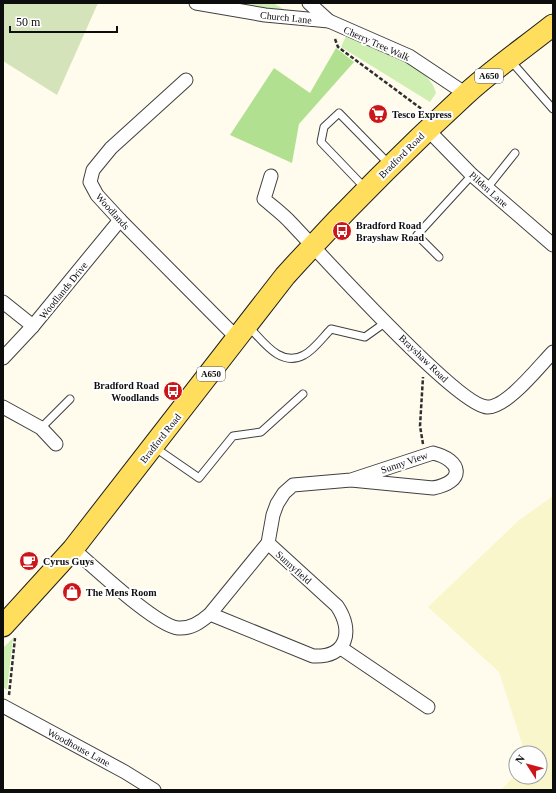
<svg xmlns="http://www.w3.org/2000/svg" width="556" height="793" viewBox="0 0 556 793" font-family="Georgia,serif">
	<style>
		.farmland { fill: #f8f6ca }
		.green { fill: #cfeeb2 }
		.forest { fill: #b1e090 }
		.cemetery { fill: #d5e3bb }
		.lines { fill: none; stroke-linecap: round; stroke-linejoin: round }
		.service-casing { stroke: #404040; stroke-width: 9 }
		.minor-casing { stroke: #404040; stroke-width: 15 }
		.primary-casing { stroke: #1e1e1e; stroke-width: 23 }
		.path { stroke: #2f2f2f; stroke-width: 2.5; stroke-dasharray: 4 2; stroke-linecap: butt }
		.service { stroke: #fff; stroke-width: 7 }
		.minor { stroke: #fff; stroke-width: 13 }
		.primary { stroke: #ffdd5d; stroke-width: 21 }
		.labels { text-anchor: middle; stroke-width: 4; stroke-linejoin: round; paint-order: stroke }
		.shield { fill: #fff; stroke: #565656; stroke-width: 1 }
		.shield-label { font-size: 9px; font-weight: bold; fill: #0d0d0d }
		.street-label { font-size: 10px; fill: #0d0d0d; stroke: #fff }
		.poi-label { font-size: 10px; font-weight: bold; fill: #0d0d0d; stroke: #fff; text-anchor: start }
	</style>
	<rect width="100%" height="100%" fill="#fffced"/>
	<path class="farmland" d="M 553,496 L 553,790 L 501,790 L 516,774 L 516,777 L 540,777 L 540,753 L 525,753 L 499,672 L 428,607 L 518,521 Z"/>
	<g class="green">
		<path d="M 220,3 L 273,3 L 285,10 L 279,14 Z"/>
		<path d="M 346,36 C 370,46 431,65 436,93 L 430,102 L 341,47 Z"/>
		<path d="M 13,638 L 7,690 L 3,687 L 3,648 Z"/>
	</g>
	<path class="forest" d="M 336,48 L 354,62 L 299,124 L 292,163 L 230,135 L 274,68 L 310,93 Z"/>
	<path class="cemetery" d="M 3,3 L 98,3 L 57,95 L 3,61 Z"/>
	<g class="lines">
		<g class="service-casing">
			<g id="service">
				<path d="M 510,60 L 553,109"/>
				<path d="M 365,188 L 321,142 L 324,127 L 339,113 L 389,164"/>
				<path d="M 487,188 L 515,153"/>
				<path d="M 439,257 L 417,235 L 472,175"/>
				<path d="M 248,326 C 263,341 280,368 304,355 C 314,350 323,337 331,329 L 365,337 L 386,322"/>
				<path d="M 41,428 L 70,399"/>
				<path d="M 154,447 L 199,478 L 233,436 L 261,432 L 303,394"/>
			</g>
		</g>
		<g class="minor-casing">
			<g id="minor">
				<path d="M 196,3 L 265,15 L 329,21"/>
				<path d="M 309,3 L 329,21 L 409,56 L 466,94"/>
				<path d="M 186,80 L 111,148 L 93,170 L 90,182 L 97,195 L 120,220 L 238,339"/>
				<path d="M 427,129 L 472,175 L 553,245"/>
				<path d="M 271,176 L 264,199 C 273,207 283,214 291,223 C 319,252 457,406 487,407 C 507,408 540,365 553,352"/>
				<path d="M 3,302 L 33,326"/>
				<path d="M 3,358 L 33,326 L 120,220"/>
				<path d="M 3,407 L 41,428 L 56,444"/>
				<path d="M 268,543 L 273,515 L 277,504 L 284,493 L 293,485 L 351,480 L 433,488 C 466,482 462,460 433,453 L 351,480"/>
				<path d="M 73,549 C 93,566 156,626 178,628 C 191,629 201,622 210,614 L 268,543 L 337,606 C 354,631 347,658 313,656 L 210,614"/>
				<path d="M 341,648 L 428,707"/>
				<path d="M 3,706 L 125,772 L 154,790"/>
			</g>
		</g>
		<g class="primary-casing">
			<path id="primary" d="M 3,626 L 73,549 L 285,276 C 342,213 402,153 465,95 C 492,70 524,48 553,25"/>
		</g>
		<g class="path">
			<path d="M 335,39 L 338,47 L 423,110"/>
			<path d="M 423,444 L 420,426 L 423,377"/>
			<path d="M 9,695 L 15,638"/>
		</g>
		<use href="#service" class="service"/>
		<use href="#minor" class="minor"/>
		<use href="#primary" class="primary"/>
	</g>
	<defs>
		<g id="supermarket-disc" transform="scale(1)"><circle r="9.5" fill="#cb171a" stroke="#fff"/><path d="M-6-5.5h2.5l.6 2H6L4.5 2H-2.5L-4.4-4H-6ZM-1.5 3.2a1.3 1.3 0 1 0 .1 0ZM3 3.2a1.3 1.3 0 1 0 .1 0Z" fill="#fff"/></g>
		<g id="bus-disc" transform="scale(1)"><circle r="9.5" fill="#cb171a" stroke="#fff"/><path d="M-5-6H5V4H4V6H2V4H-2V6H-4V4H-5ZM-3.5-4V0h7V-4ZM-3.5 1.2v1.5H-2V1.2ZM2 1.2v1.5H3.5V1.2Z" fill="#fff"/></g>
		<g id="cafe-disc" transform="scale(1)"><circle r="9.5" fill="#cb171a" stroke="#fff"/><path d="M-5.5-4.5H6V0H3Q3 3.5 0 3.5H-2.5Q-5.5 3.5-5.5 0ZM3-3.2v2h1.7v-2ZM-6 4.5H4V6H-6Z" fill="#fff"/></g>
		<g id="shop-disc" transform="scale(1)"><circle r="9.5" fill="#cb171a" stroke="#fff"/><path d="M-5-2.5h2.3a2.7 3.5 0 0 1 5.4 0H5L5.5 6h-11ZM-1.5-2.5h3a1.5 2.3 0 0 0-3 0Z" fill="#fff"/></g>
	</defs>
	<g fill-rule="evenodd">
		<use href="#supermarket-disc" x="378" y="114"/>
		<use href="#bus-disc" x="342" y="231"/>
		<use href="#bus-disc" x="173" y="391"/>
		<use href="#cafe-disc" x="29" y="561"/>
		<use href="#shop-disc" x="72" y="592"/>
	</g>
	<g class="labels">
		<g class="shield">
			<rect x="475" y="69" width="28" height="14" rx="3"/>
			<rect x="197" y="367" width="28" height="14" rx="3"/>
		</g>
		<g class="shield-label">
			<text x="489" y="79">A650</text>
			<text x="211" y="377">A650</text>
		</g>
		<g class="street-label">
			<text transform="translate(286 17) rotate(6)" y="4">Church Lane</text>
			<text transform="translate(377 43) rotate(24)" y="4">Cherry Tree Walk</text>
			<text transform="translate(401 155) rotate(-45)" y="4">Bradford Road</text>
			<text transform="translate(489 189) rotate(42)" y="4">Pilden Lane</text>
			<text transform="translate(113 211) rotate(48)" y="4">Woodlands</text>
			<text transform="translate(63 290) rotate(-51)" y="4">Woodlands Drive</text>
			<text transform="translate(424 358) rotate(44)" y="4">Brayshaw Road</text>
			<text transform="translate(160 438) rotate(-52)" y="4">Bradford Road</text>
			<text transform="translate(404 462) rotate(-19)" y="4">Sunny View</text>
			<text transform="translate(294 567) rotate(42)" y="4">Sunnyfield</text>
			<text transform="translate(79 747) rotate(28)" y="4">Woodhouse Lane</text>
		</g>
		<g class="poi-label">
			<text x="392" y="118">Tesco Express</text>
			<text x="356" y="229">Bradford Road<tspan x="356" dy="12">Brayshaw Road</tspan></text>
			<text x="159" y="389" text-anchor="end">Bradford Road<tspan x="159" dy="12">Woodlands</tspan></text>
			<text x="43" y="565">Cyrus Guys</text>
			<text x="86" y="596">The Mens Room</text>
		</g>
	</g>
	<rect width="556" height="793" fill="none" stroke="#0d0d0d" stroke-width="8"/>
	<g transform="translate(528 765) rotate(306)"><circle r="19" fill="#ffffff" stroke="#9e9e9e"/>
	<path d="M0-3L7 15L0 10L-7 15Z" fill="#cb171a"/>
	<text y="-6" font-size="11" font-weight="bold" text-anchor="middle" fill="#0d0d0d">N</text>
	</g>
	<path d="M10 26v6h107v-6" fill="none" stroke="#0d0d0d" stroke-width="2"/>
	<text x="16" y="26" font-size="12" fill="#0d0d0d" stroke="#ffffff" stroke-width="3" paint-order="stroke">50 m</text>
</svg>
